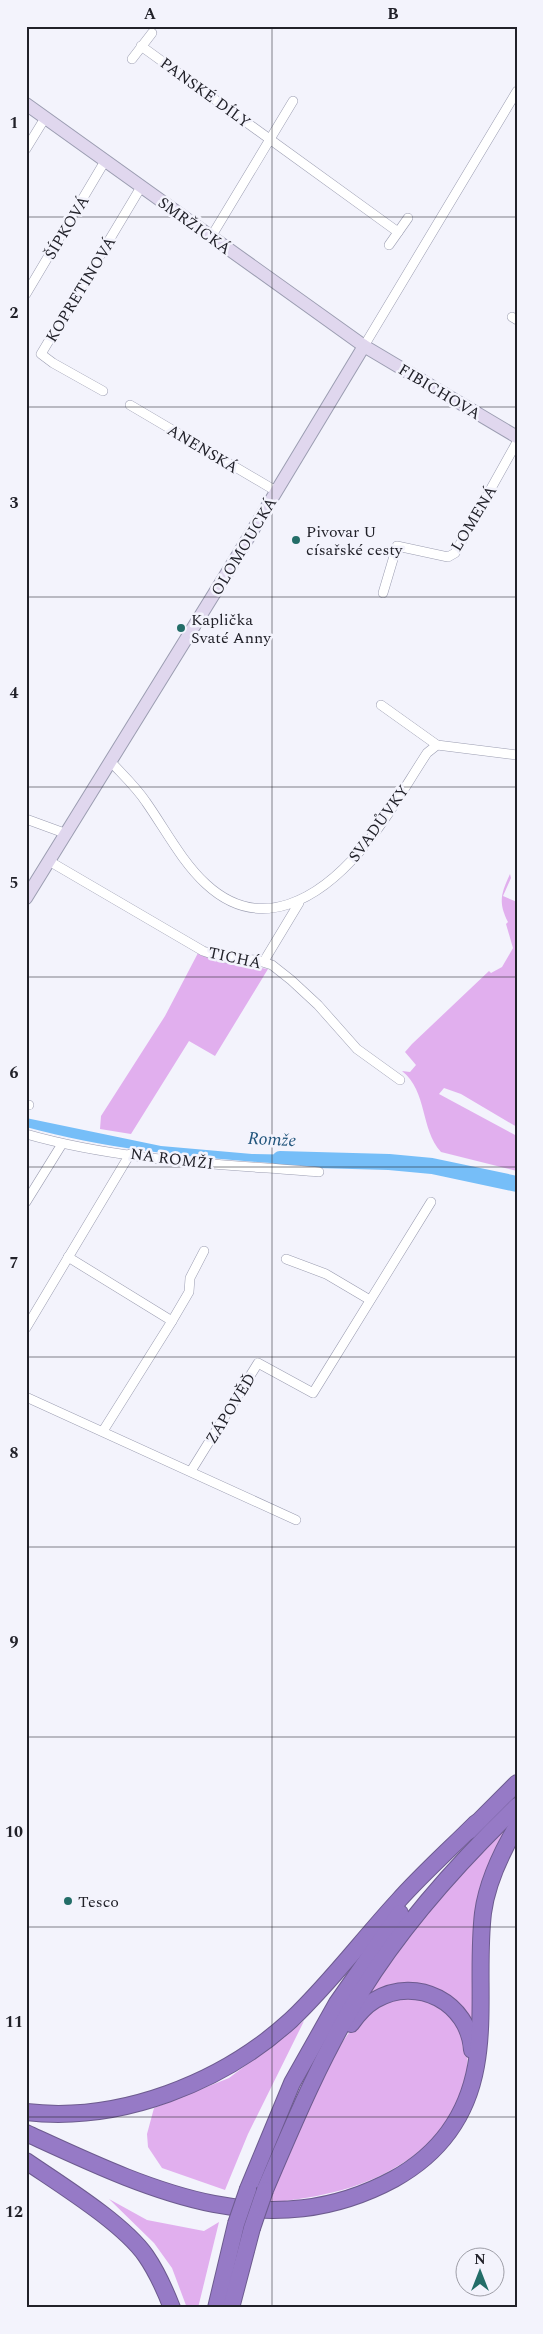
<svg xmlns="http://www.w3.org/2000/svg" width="543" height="2334" viewBox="0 0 543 2334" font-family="Spectral,serif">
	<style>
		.green { fill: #e1afee }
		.water { fill: #76bef8 }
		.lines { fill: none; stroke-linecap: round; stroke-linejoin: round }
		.river { stroke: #76bef8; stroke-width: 16 }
		.street-casing { stroke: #9b9db1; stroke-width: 10 }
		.secondary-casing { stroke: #9b9db1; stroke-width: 14 }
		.highway-casing { stroke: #6d5b8f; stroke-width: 18 }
		.street { stroke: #fff; stroke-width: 9 }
		.secondary { stroke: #e0d7ee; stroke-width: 12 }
		.highway { stroke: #967ac6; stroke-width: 16 }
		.highway-bridge-casing { stroke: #6d5b8f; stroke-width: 18; stroke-linecap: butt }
		.highway-bridge { stroke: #967ac6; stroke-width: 16 }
		.grid { fill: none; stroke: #212129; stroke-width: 1; stroke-opacity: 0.55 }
		.poi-dot { fill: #236d68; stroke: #f3f3fc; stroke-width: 2 }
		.labels { text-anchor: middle; stroke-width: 5; stroke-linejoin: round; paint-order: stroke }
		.street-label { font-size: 16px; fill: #212129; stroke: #f3f3fc }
		.poi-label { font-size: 16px; fill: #212129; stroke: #f3f3fc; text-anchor: start }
		.water-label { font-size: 18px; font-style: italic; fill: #20547b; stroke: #f3f3fc }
		.neatline { fill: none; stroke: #212129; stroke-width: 2 }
		.grid-label { font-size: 16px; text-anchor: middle; font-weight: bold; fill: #212129 }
	</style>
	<rect width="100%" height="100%" fill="#f3f3fc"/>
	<g class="green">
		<path d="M 510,874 L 511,878 L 503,896 L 517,902 L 517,1127 L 461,1094 L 444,1088 L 439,1094 L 517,1136 L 517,1171 L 441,1152 C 420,1129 428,1092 402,1071 L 410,1072 L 416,1065 L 405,1052 L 412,1044 L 489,971 L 491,973 L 502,967 L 513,948 L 506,924 L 508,922 C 498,902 501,894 510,874 Z"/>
		<path d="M 198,953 L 215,961 L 268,969 L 215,1056 L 189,1041 L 131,1134 L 100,1129 L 101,1116 L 165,1016 Z"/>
		<path d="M 505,1828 L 489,1865 L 473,2023 L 457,2004 L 431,1989 L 364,2000 L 425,1914 Z"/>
		<path d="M 413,1998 C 504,2020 466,2120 409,2159 C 365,2189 321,2197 269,2203 C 278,2173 291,2146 304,2118 C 321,2083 340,2031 373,2009 C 385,2001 399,1999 413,1998 Z"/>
		<path d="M 304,2021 L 248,2134 L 225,2190 L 162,2168 L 148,2147 L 147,2134 L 154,2108 L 229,2078 Z"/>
		<path d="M 109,2199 L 147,2220 L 204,2231 L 219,2222 L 198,2308 L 187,2308 L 172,2268 L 154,2243 Z"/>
	</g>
	<path class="water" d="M 26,1118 L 161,1146 L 252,1154 L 302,1155 L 302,1165 C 208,1159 118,1152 26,1127 Z"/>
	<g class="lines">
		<path class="river" d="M 280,1159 L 389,1162 L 432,1166 L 517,1184"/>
		<g class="street-casing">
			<g id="street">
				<path d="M 141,46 L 398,232"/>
				<path d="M 132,59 L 152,33"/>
				<path d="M 26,149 L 45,118"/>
				<path d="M 211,237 L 293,101"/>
				<path d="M 389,245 L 408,218"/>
				<path d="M 26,294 L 105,161"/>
				<path d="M 512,317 L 517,320"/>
				<path d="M 364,346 L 517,91"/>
				<path d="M 103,391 L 53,363 L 41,354 L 141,187"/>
				<path d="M 130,405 L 276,491"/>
				<path d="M 383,593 L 397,546 L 448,557 L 455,553 L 517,442"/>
				<path d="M 381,705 L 437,745 L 517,755"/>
				<path d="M 111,762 C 123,775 136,787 146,802 C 165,829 182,862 206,884 C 261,935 320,898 361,850 C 386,821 406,785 427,753 L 437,745"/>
				<path d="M 26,819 L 67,834"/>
				<path d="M 49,861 L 203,951 L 224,958 L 256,960 L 272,965 L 291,980 L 318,1005 L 357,1049 L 400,1080"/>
				<path d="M 264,961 L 299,903"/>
				<path d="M 26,1105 L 29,1105"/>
				<path d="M 26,1134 C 120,1161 221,1164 319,1172"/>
				<path d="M 26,1202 L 62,1144"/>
				<path d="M 68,1257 L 172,1321 L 103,1431"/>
				<path d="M 286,1259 L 326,1274 L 370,1300"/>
				<path d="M 172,1321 L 189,1292 L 190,1278 L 204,1251"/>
				<path d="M 26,1328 L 130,1154"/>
				<path d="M 26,1397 L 296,1520"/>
				<path d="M 191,1471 L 258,1363 L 313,1393 L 431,1202"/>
			</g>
		</g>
		<g class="secondary-casing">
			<g id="secondary">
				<path d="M 26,104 L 364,346 L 517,437"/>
				<path d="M 26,898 L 230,568 L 364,346"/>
			</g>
		</g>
		<g class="highway-casing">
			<g id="highway">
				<path d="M 469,1831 L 517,1783"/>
				<path d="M 351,2024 C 358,2014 365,2006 375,2000 C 417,1975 469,2003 472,2050"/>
				<path d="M 26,2112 C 120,2123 222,2083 291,2020 C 330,1983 362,1940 398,1901 C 422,1874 450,1849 476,1823"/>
				<path d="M 26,2133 C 146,2188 266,2248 394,2179 C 439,2154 467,2116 476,2066 C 485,2016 477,1964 483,1913 C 487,1882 501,1853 517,1826"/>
				<path d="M 26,2161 C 61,2185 123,2223 146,2256 C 157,2272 165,2290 172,2308"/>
				<path d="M 248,2189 L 292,2083 L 337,2003 L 400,1913"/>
				<path d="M 265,2190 C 294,2122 322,2055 361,1992 C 403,1924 459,1862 517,1806"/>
				<path d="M 216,2308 L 236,2224"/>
				<path d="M 231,2308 L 252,2228"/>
			</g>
		</g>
		<use href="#street" class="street"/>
		<use href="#secondary" class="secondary"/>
		<use href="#highway" class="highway"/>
		<g class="highway-bridge-casing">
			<g id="highway-bridge">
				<path d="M 236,2224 L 248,2189"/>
				<path d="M 252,2228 L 265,2190"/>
			</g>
		</g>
		<use href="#highway-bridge" class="highway-bridge"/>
	</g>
	<path class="grid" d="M 272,26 L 272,2308M 26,217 L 517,217M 26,407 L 517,407M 26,597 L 517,597M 26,787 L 517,787M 26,977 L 517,977M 26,1167 L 517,1167M 26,1357 L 517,1357M 26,1547 L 517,1547M 26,1737 L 517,1737M 26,1927 L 517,1927M 26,2117 L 517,2117"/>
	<g class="poi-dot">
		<circle cx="296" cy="540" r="5"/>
		<circle cx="181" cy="628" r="5"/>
		<circle cx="68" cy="1901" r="5"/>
	</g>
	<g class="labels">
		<g class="street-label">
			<text transform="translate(206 92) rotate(36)" y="6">PANSKÉ DÍLY</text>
			<text transform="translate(195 225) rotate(36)" y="6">SMRŽICKÁ</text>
			<text transform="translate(66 227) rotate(-59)" y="6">ŠÍPKOVÁ</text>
			<text transform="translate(80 289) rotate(-59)" y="6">KOPRETINOVÁ</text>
			<text transform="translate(440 391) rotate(31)" y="6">FIBICHOVA</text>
			<text transform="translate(203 448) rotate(31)" y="6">ANENSKÁ</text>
			<text transform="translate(473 518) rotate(-59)" y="6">LOMENÁ</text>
			<text transform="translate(243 546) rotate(-59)" y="6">OLOMOUCKÁ</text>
			<text transform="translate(378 823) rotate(-54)" y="6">SVADŮVKY</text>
			<text transform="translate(235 957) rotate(12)" y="6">TICHÁ</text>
			<text transform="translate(172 1158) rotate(7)" y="6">NA ROMŽI</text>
			<text transform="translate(230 1408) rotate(-58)" y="6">ZÁPOVĚĎ</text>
		</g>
		<g class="poi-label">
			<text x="306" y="537">Pivovar U<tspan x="306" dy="18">císařské cesty</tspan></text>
			<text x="191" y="625">Kaplička<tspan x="191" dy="18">Svaté Anny</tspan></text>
			<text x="78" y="1907">Tesco</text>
		</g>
		<g class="water-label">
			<text transform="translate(272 1139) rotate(3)" y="6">Romže</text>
		</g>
	</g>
	<rect width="543" height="2334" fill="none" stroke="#f3f3fc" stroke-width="55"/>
	<g transform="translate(480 2272)"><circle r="24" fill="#f3f3fc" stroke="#9f9fa8"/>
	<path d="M0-4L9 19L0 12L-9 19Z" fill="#236d68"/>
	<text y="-8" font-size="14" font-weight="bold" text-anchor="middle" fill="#212129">N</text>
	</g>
	<rect x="28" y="28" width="488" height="2278" class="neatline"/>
	<g class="grid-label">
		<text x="150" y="19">A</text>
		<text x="393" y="19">B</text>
		<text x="14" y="128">1</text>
		<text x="14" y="318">2</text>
		<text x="14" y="508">3</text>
		<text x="14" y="698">4</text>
		<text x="14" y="888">5</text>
		<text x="14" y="1078">6</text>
		<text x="14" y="1268">7</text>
		<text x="14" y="1458">8</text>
		<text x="14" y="1647">9</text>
		<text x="14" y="1837">10</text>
		<text x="14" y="2027">11</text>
		<text x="14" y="2217">12</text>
	</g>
</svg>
